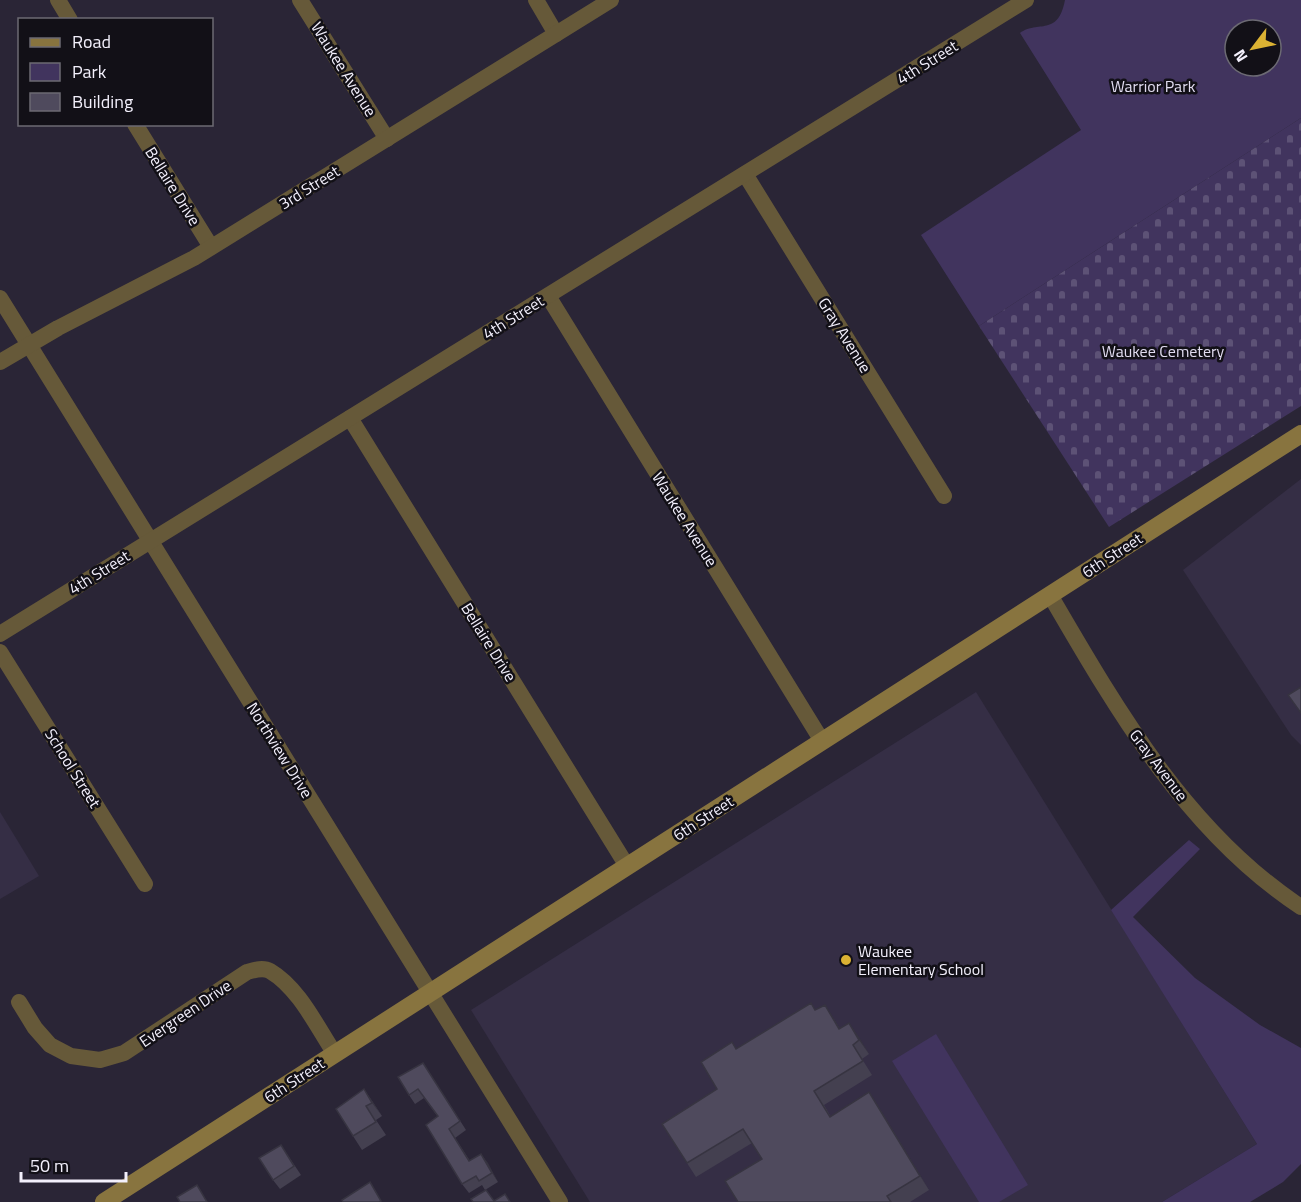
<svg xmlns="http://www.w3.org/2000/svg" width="1301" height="1202" viewBox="0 0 1301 1202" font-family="'Titillium Web',sans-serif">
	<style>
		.built { fill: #352e45 }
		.green { fill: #41345e; fill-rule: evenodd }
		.cemetery { fill: url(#cemetery-stones) }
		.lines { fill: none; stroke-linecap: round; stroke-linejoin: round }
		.minor { stroke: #665939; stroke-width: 16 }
		.secondary { stroke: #88743f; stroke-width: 18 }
		.wall { fill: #444050 }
		.shaded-wall { fill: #373441 }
		.building { fill: #4f4a5d; stroke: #373441; stroke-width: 1.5 }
		.poi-dot { fill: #dbb233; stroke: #121017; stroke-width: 2 }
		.labels { text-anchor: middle; stroke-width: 5; stroke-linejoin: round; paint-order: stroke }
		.street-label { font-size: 16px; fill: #f3f0fc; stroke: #121017 }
		.park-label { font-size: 16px; fill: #e1dcf0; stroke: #121017 }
		.poi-label { font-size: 16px; fill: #f3f0fc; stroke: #121017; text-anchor: start }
	</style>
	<defs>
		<pattern id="cemetery-stones" width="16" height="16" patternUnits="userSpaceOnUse" patternTransform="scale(1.5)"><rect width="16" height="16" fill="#41345e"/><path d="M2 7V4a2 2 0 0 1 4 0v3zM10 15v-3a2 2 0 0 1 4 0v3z" fill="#5d5276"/></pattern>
	</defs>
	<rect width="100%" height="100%" fill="#2a2536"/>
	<g class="built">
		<path d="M 1301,479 L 1301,745 L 1291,735 L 1183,570 Z"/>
		<path d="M 976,692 L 1257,1144 L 1162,1202 L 590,1202 L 471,1010 Z"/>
		<path d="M 0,812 L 39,876 L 0,899 Z"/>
	</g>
	<g class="green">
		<path d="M 1065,0 L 1301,0 L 1301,118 L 979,326 L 921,235 L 1081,130 L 1020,33 C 1038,20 1058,37 1065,0 ZM 1235,30 L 1271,30 L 1271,66 L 1235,66 Z"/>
		<path d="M 1189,840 L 1200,849 L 1133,917 L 1195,978 L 1260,1025 L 1301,1048 L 1301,1164 L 1283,1182 L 1250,1202 L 1162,1202 L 1257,1144 L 1111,910 Z"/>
		<path d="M 936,1034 L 1028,1185 L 999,1202 L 979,1202 L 892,1061 Z"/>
	</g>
	<path class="cemetery" d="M 1301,118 L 1301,406 L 1109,527 L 979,326 Z"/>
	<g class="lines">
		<g class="minor">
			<path d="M 58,0 L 70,20"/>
			<path d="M 300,0 L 387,139"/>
			<path d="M 536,0 L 556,34"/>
			<path d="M 135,124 L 211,247"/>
			<path d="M 745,174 L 944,496"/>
			<path d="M 548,296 L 822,741"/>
			<path d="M 0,298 L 560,1202"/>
			<path d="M 0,362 L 58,328 L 194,258 L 611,0"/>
			<path d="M 350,418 L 627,866"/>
			<path d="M 1050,595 C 1117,710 1187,832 1301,907"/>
			<path d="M 0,634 L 1026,0"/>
			<path d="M 0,652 L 145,884"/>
			<path d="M 19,1002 L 35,1028 L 50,1045 L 71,1056 L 100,1060 L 124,1053 L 247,972 C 254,970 263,967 270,971 C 299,988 317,1027 335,1054"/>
		</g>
		<path class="secondary" d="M 104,1202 L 1301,434"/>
	</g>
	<g class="wall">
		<path d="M 816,1010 L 834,1019 L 840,1029 L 849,1023 L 869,1054 L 862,1059 L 872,1075 L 824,1105 L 831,1117 L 869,1092 L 878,1106 L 929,1190 L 910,1202 L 738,1202 L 762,1159 L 752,1143 L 696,1177 L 687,1163 L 736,1049 Z"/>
		<path d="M 429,1072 L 466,1130 L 455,1138 L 470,1161 L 481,1154 L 498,1182 L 485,1190 L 482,1185 L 469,1193 L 462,1184 L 438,1117 L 424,1098 L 415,1104 L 409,1095 Z"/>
		<path d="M 364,1089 L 382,1116 L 376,1120 L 386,1135 L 362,1150 L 353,1136 Z"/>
		<path d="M 287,1154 L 301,1175 L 280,1189 L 273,1180 Z"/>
	</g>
	<g class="shaded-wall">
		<path d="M 825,1005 L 834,1019 L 849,1043 L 839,1029 Z"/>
		<path d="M 849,1023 L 859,1037 L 869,1054 L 859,1040 Z"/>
		<path d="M 364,1089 L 373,1102 L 382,1116 L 372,1103 Z"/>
		<path d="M 869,1092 L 878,1106 L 929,1190 L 920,1176 Z"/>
		<path d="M 481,1154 L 488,1163 L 498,1182 L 492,1173 Z"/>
	</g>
	<g class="building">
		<path d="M 1301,687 L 1301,713 L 1288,695 Z"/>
		<path d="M 811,1003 L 815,1010 L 825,1005 L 839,1029 L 849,1023 L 859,1040 L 853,1045 L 863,1061 L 814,1091 L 830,1117 L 869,1092 L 920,1176 L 887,1196 L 891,1202 L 738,1202 L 725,1181 L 762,1159 L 743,1129 L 687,1163 L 662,1124 L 717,1089 L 701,1062 L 732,1042 L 736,1049 Z"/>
		<path d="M 423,1063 L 460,1121 L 449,1129 L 469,1161 L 481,1154 L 492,1173 L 479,1181 L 476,1176 L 462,1184 L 426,1125 L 438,1116 L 418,1089 L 409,1095 L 398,1077 Z"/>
		<path d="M 364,1089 L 372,1103 L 366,1106 L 376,1122 L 353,1136 L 336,1109 Z"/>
		<path d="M 281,1145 L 294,1166 L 273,1180 L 259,1158 Z"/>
		<path d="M 370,1182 L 381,1201 L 379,1202 L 343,1202 L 342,1200 Z"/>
		<path d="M 197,1185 L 207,1202 L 180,1202 L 177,1197 Z"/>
		<path d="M 486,1190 L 494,1201 L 505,1194 L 510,1202 L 473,1202 L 471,1199 Z"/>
	</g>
	<circle class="poi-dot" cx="846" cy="960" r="6"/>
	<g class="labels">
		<g class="street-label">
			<text transform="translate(927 62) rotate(-32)" y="6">4th Street</text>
			<text transform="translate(344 69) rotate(58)" y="6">Waukee Avenue</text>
			<text transform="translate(173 186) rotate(58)" y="6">Bellaire Drive</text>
			<text transform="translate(309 187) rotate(-32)" y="6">3rd Street</text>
			<text transform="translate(513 317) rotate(-32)" y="6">4th Street</text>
			<text transform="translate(845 335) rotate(58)" y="6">Gray Avenue</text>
			<text transform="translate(685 519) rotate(58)" y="6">Waukee Avenue</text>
			<text transform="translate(1112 555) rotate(-33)" y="6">6th Street</text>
			<text transform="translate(99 572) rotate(-32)" y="6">4th Street</text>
			<text transform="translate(489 642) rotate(58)" y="6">Bellaire Drive</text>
			<text transform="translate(280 750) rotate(58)" y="6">Northview Drive</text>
			<text transform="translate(1159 765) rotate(53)" y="6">Gray Avenue</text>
			<text transform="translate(73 768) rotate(58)" y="6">School Street</text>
			<text transform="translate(703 818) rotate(-33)" y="6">6th Street</text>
			<text transform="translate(185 1013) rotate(-34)" y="6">Evergreen Drive</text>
			<text transform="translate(294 1080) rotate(-33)" y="6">6th Street</text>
		</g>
		<g class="park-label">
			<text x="1153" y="92">Warrior Park</text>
			<text x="1163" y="357">Waukee Cemetery</text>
		</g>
		<g class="poi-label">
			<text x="858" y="957">Waukee<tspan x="858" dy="18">Elementary School</tspan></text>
		</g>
	</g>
	<rect x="18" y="18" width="195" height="108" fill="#121017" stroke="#6c6a73" stroke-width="1.5"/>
	<rect x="30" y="38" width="30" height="9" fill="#88743f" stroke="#6c6a73" stroke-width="1.5"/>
	<text x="72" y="48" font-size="18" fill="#f3f0fc">Road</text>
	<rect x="30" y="63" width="30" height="18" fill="#41345e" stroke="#6c6a73" stroke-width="1.5"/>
	<text x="72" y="78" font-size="18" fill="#f3f0fc">Park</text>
	<rect x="30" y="93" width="30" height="18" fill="#4f4a5d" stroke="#6c6a73" stroke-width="1.5"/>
	<text x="72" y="108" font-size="18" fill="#f3f0fc">Building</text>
	<g transform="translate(1253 48) rotate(238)"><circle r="28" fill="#121017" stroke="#6c6a73" stroke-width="1.5"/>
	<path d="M0-4.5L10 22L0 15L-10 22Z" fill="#dbb233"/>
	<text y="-9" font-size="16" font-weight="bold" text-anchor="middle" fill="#f3f0fc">N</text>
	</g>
	<path d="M21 1172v9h105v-9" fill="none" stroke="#f3f0fc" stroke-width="3"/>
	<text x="30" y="1172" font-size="18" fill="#f3f0fc" stroke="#121017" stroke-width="4.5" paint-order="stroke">50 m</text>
</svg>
